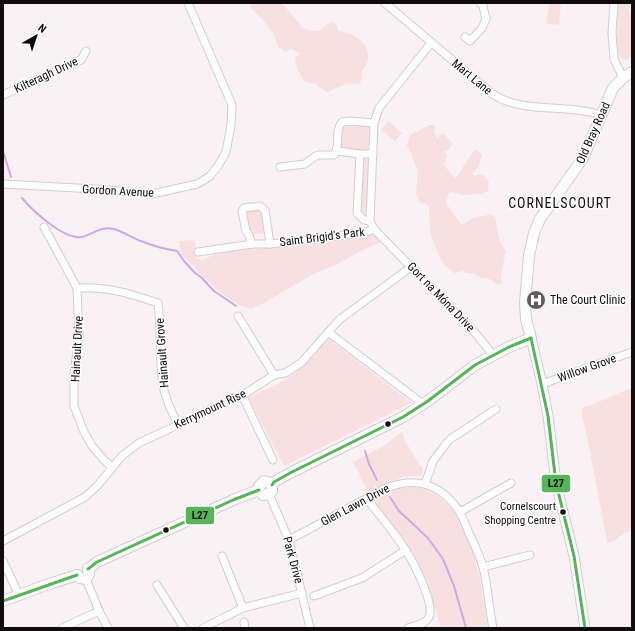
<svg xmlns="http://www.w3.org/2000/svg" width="635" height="631" viewBox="0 0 635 631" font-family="'Roboto Condensed',sans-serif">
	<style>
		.green { fill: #f8e0e1 }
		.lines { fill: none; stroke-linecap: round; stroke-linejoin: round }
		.stream { stroke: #cca9e5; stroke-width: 2 }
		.minor-casing { stroke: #d3ccd0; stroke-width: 9 }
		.tertiary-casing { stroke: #d3ccd0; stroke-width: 11 }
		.secondary-casing { stroke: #d3ccd0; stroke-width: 12 }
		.minor { stroke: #fefdfe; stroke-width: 7 }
		.tertiary { stroke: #fefdfe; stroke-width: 9 }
		.secondary { stroke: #fefdfe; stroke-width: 10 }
		.bus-1-casing { stroke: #fff; stroke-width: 6 }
		.bus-1 { stroke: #56b559; stroke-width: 3 }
		.bus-dot { fill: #100b0d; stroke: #fff; stroke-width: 1.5 }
		.labels { text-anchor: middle; stroke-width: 3; stroke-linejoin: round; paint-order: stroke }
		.bus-label { font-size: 11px; fill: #100b0d; stroke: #fff; text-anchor: end }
		.street-label { font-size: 12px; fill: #100b0d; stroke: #fff }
		.poi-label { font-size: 12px; fill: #100b0d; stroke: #fff; text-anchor: start }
		.quarter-label { font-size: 14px; letter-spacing: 1px; fill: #100b0d; stroke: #fff }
		.line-badge { stroke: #fff; stroke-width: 1.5 }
		.pale-badge-label { font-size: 11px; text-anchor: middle; font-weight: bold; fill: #111 }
	</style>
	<rect width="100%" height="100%" fill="#faf1f5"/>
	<g class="green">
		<path d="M 252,3 L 282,3 L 303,28 L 313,31 L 320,30 L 331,22 L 337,25 L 338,31 C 352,32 371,43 368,60 C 367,64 364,68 362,71 L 362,78 L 360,83 L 345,84 L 328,92 L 320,88 L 314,83 C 300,85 299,71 295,61 L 296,57 L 300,54 L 291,49 L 286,52 L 278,47 L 274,35 L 264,21 L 249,6 Z"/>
		<path d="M 549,3 L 561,3 L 559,25 L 546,24 Z"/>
		<path d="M 619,3 L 630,3 L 630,12 L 632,16 L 632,56 L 626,60 L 621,59 C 613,43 618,20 619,3 Z"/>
		<path d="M 388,121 L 402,133 L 395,141 L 381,130 Z"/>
		<path d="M 349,124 L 369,127 L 368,152 C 360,151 340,153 339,143 C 338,138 341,131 342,127 Z"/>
		<path d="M 430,125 L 435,125 L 434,132 L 437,138 L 443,133 L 452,143 L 449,150 L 444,152 L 447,155 L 444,165 L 455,179 L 475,149 L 482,155 L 479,166 L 472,174 L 475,176 L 482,174 L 489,181 L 488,191 L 483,194 L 461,195 L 449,191 L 446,203 L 461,224 C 467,224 468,220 473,218 C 479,215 483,218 489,214 L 495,217 L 500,242 L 506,251 L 501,274 L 501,283 L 497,285 C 492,281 488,277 482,278 L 475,274 L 466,273 L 463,271 L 454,273 L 444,265 L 433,241 L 430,230 L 429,206 L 421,203 L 416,195 L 418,171 L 407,145 L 410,135 Z"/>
		<path d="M 365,157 L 370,160 L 367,217 L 365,218 L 360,214 L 363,158 Z"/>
		<path d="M 252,209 L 260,210 L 263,217 L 265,233 L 251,235 L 246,216 L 247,213 Z"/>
		<path d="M 370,235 L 375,236 L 381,242 L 363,250 L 339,263 L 310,276 L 257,307 L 251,309 L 238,305 L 216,289 L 181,254 L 179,241 L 195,240 L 196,247 L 194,253 L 197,258 L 202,260 L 217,253 Z"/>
		<path d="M 329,339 L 412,403 L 284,466 L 248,397 C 256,393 266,390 274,386 C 296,374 313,357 329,339 Z"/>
		<path d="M 632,388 L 632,530 L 624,533 L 611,543 L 607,541 L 590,452 L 581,409 Z"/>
		<path d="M 402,432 L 404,439 L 420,466 L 423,467 L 422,476 L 402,477 L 369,493 L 353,462 L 385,445 Z"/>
		<path d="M 406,485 C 472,490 480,577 488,628 L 441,628 L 428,584 L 407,548 L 378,507 C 373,492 395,488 406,485 Z"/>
	</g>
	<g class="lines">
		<g class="stream">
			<path d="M 3,151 L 11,177"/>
			<path d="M 22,198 C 33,211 64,240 82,237 C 93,234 102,226 113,229 C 123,231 132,238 141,241 C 153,246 164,249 177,251 L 184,261 L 195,273 L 201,277 L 214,291 L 236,306"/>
			<path d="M 365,451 L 369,464 L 377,480"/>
			<path d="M 390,497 L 399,511 L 428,538 L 443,559 L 454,586 L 466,628"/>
		</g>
		<g class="minor-casing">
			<g id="minor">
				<path d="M 385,3 L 491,93 C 523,115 566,103 601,115"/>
				<path d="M 614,3 L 612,33 L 614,59 L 623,78"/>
				<path d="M 465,37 L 470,41 L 482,28 L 486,19 L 483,6 L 480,3"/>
				<path d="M 431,43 L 379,108 L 374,123 L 370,221 L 374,229 L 477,335 L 493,355"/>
				<path d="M 3,95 L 81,60 L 86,51"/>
				<path d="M 337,151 L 360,154 L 373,154"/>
				<path d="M 360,154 L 357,213 L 364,220 L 370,221"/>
				<path d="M 280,167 L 305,164 L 314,157 L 318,155 L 334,155 C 341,146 334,131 342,122 L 350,121 L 374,123"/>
				<path d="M 3,184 L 95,189 L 152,194 L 197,184 L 209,177 L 218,166 L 226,152 L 231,125 L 232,105 L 188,3"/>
				<path d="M 44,227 L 77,288 L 79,338 L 74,373 L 74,406 L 84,432 L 92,446 L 104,460 L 112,467"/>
				<path d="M 252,244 L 248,233 L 246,231 L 242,211 L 244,208 L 260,206 L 265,210 L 270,244"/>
				<path d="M 198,252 L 252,244 L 270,244 L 363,233 L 374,229"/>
				<path d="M 77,288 C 107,286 131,294 158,303 C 162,332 158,361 164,390 C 167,402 172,413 178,424"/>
				<path d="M 238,316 L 274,375"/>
				<path d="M 328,332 L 423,404"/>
				<path d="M 542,384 L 632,352"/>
				<path d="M 242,395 L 273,460"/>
				<path d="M 425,484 L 433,461 L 449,440 L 496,409"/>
				<path d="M 269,494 L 289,540 L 310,628"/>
				<path d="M 367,499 C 380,516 395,533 406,551 C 414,563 435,604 429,617 C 426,624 415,626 408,628"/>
				<path d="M 460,512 L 511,483"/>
				<path d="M 289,540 L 384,489 C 414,476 440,483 459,511 C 463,517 466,526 469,533 C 474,544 480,556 483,567 C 488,587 489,608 493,628"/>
				<path d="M 3,541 L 85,497 L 98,485 L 122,456 L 139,443 L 246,393 L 274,375 L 285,373 L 301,363 L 339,320 L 411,267"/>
				<path d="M 222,556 L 243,608"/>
				<path d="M 3,561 L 19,595"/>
				<path d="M 483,567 L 530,555"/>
				<path d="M 86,579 L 99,611 L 108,628"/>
				<path d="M 157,585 L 184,628"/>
				<path d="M 314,596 L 362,578 L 406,550"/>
				<path d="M 244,622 L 245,628"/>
				<path d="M 62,628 L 99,611"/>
				<path d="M 203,628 L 243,608 L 302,593"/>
			</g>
		</g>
		<g class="tertiary-casing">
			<path id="tertiary" d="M 531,338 L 542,384 L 548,416 L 556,483 L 574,556 L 585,628"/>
		</g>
		<g class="secondary-casing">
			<g id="secondary">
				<path d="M 272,485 L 274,482 L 292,472 L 403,417 L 428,401 L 475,365 L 509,347 L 531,338 L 526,319 L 525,303 L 529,256 L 534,233 L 540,219 L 583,158 L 613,88 L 623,78 L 632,72"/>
				<path d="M 259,490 L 263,495 L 269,494 L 272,491 L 272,485"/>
				<path d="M 259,490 L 259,486 L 264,481 L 268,482 L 272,485"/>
				<path d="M 88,569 L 97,562 L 233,500 L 259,490"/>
				<path d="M 77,575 L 80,578 L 86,579 L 89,574 L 88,569"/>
				<path d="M 3,601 L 46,585 L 77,575"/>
			</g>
		</g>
		<use href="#minor" class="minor"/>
		<use href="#tertiary" class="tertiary"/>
		<use href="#secondary" class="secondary"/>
		<g class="bus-1-casing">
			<g id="bus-1">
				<path d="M 531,338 L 548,416 L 556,483 L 574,556 L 585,628"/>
				<path d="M 272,485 L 274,482 L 292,472 L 403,417 L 428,401 L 475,365 L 509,347 L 531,338"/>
				<path d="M 88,569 L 97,562 L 233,500 L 259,490"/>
				<path d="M 3,601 L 77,575"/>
			</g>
		</g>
		<use href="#bus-1" class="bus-1"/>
	</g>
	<defs>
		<g id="hospital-disc" transform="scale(1)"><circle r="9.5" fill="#625c5e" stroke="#fff"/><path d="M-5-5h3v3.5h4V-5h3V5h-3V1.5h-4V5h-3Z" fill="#fff"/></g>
	</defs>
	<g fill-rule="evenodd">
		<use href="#hospital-disc" x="536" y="300"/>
	</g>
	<g class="bus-dot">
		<circle cx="388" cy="424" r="3.5"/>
		<circle cx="563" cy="512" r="3.5"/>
		<circle cx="166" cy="530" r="3.5"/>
	</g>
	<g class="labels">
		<g class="bus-label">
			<text x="556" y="510">Cornelscourt<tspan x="556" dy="14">Shopping Centre</tspan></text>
		</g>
		<g class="street-label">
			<text transform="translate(46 75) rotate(-25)" y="4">Kilteragh Drive</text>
			<text transform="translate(472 77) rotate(40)" y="4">Mart Lane</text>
			<text transform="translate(593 133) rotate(-66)" y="4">Old Bray Road</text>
			<text transform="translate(118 191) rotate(3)" y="4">Gordon Avenue</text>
			<text transform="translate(322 237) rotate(-7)" y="4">Saint Brigid's Park</text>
			<text transform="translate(441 297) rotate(46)" y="4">Gort na Móna Drive</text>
			<text transform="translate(77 349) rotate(-87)" y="4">Hainault Drive</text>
			<text transform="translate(162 353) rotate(-94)" y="4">Hainault Grove</text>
			<text transform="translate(587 368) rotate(-20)" y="4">Willow Grove</text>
			<text transform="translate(210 409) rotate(-25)" y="4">Kerrymount Rise</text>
			<text transform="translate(355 505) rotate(-28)" y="4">Glen Lawn Drive</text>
			<text transform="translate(293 560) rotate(75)" y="4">Park Drive</text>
		</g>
		<g class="poi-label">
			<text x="550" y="304">The Court Clinic</text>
		</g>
		<g class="quarter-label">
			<text x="560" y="208">CORNELSCOURT</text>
		</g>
	</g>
	<g class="line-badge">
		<rect x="541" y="474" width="30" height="19" rx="4" fill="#56b559"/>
		<rect x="185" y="506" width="30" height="19" rx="4" fill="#56b559"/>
	</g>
	<g class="pale-badge-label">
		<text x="556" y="487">L27</text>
		<text x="200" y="519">L27</text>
	</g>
	<rect width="635" height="631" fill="none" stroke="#100b0d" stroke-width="8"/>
	<g transform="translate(36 36) rotate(39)" stroke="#ffffff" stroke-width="3" paint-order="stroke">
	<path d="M0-3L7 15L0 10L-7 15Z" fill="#100b0d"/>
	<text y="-6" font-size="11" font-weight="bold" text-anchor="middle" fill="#100b0d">N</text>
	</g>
</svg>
